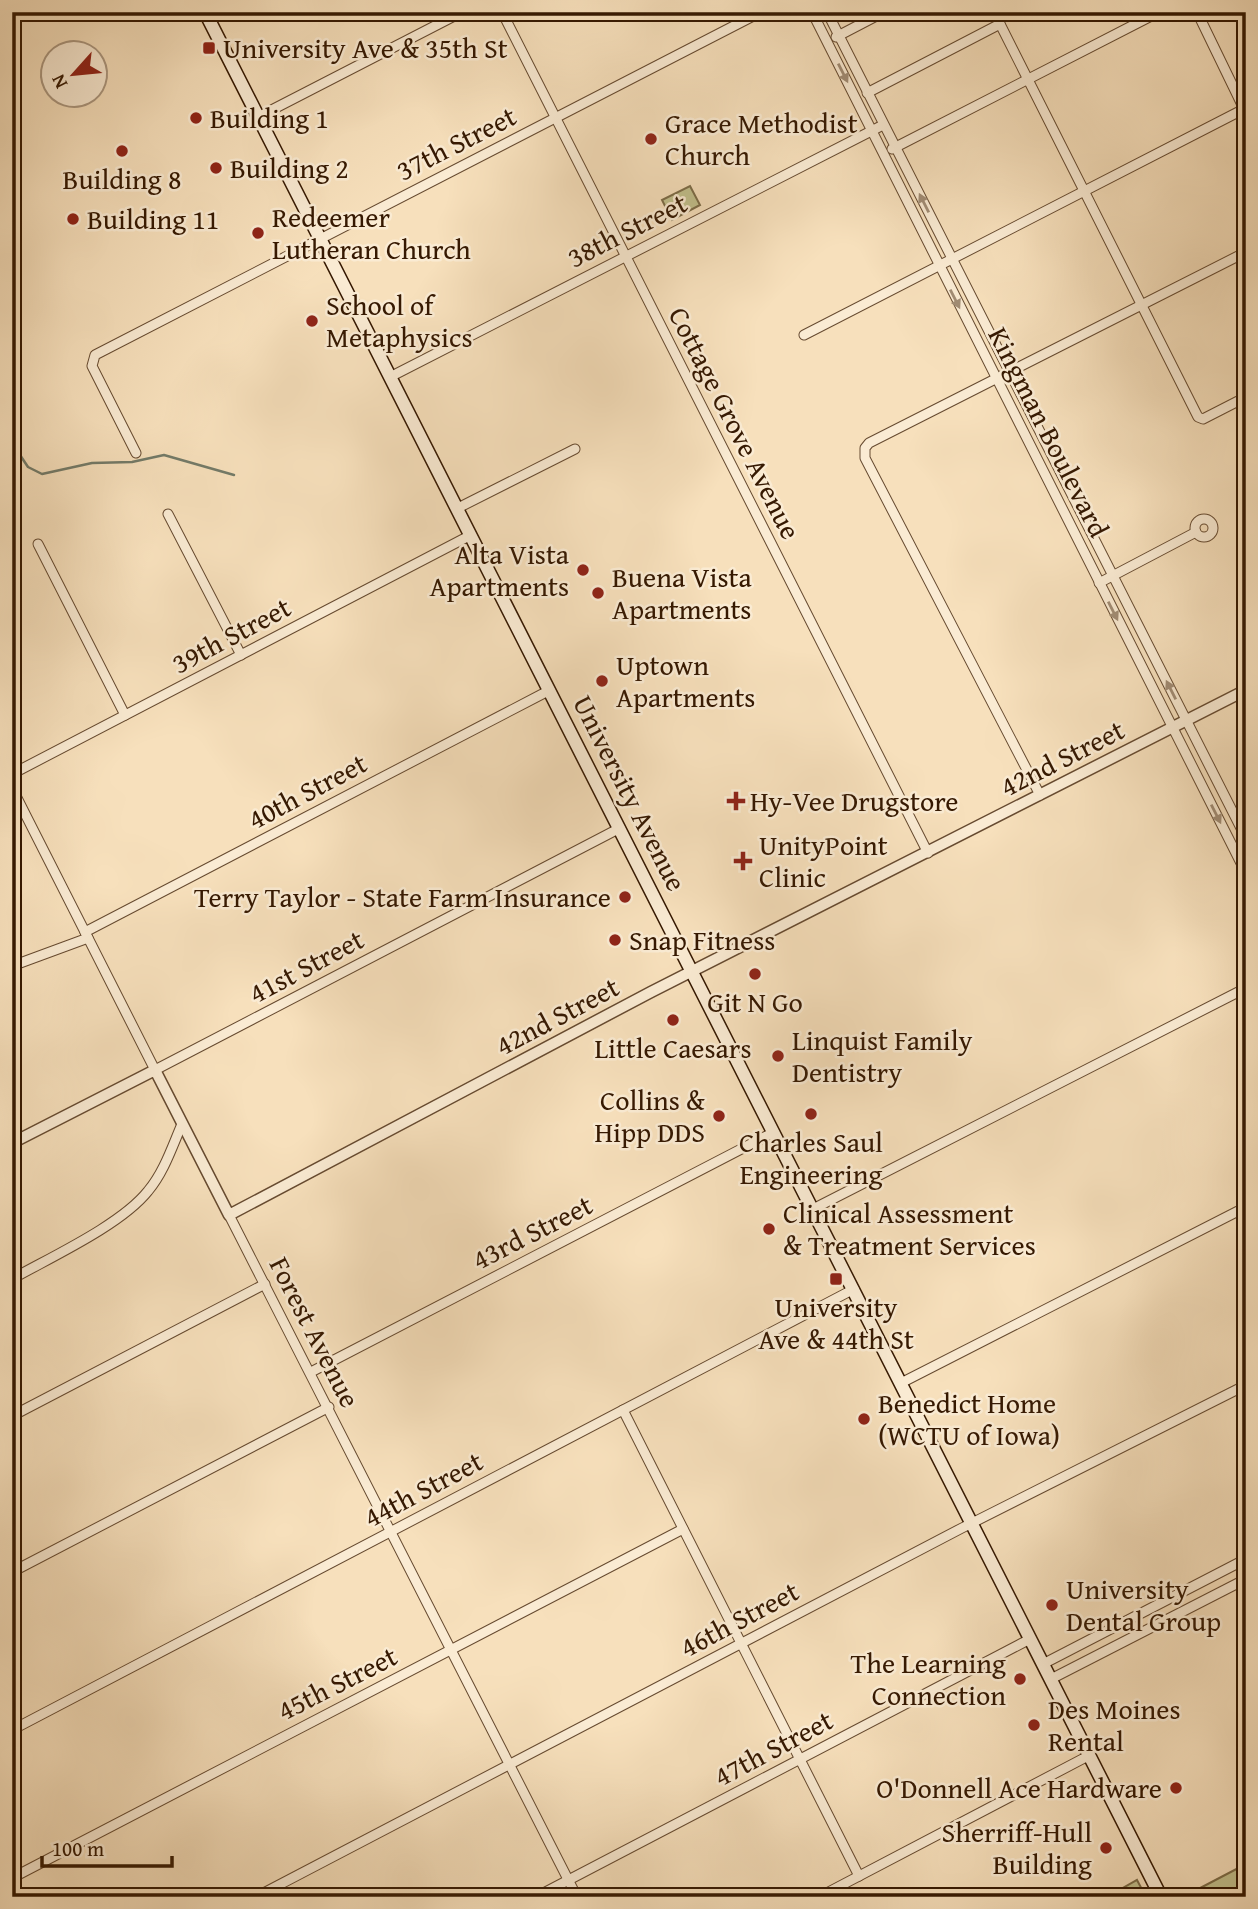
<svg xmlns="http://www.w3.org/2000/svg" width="1258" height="1909" viewBox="0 0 1258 1909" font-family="'Gentium Book Plus',serif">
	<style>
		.green { fill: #c2c18d; stroke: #7c6c47; stroke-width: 2 }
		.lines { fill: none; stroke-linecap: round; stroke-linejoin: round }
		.stream { stroke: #737b69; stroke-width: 2.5 }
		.minor-casing { stroke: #664a30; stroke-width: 11 }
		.tertiary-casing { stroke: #664a30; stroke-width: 13 }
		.secondary-casing { stroke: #351801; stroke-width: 15 }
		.minor { stroke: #faebd3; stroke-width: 9 }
		.tertiary { stroke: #faebd3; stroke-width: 10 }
		.secondary { stroke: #faebd3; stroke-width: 12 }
		.oneway { fill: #a18c74 }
		.poi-dot { fill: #8f2418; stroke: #faebd3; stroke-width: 2.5 }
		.labels { text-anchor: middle; stroke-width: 5; stroke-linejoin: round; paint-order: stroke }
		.poi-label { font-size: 28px; fill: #351801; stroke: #faebd3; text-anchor: start }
		.street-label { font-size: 28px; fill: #351801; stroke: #faebd3 }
	</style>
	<rect width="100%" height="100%" fill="#f7e0bc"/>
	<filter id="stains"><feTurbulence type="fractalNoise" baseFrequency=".00286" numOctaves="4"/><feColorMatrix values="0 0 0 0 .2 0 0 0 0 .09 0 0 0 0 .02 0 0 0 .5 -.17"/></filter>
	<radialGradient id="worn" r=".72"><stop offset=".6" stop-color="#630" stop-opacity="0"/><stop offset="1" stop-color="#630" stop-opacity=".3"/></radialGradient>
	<g class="green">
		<path d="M 690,186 L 700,205 L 672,220 L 662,200 Z"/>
		<path d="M 1246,1864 L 1246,1897 L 1183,1897 Z"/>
		<path d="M 1137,1880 L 1146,1897 L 1107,1897 Z"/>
	</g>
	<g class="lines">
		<path class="stream" d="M 12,443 L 28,467 L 42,474 L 92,463 L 132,462 L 164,455 L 234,475"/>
		<g class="minor-casing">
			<g id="minor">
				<path d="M 502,12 L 928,853"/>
				<path d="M 812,12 L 1246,873"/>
				<path d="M 827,12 L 1246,838"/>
				<path d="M 994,12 L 1198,417 L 1203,419 L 1246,397"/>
				<path d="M 1197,12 L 1245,111"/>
				<path d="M 836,37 L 884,12"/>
				<path d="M 867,93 L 1000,24"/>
				<path d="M 258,117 L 462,12"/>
				<path d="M 892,149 L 1159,12"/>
				<path d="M 804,335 L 1246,108"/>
				<path d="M 390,377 L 883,125"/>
				<path d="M 136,453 L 92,366 L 95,355 L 761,12"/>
				<path d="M 458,508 L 575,449"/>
				<path d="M 168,514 L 241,655"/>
				<circle cx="1204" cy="528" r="9"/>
				<path d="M 38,544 L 125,715"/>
				<path d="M 1099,583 L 1196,532"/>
				<path d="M 12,774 L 471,535"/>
				<path d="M 12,788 L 155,1070 L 620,828"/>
				<path d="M 1040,795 L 865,458 L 865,448 L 869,443 L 1246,252"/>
				<path d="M 85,932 L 550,690"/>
				<path d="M 12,966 L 88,938"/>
				<path d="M 813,1209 L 1246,988"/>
				<path d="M 229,1215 L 577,1897"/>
				<path d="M 12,1279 C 51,1257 121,1225 148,1191 C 164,1172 172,1147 182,1124"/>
				<path d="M 311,1372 L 774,1132"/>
				<path d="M 901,1383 L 1246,1207"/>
				<path d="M 623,1410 L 859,1876"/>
				<path d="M 12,1416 L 265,1284"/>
				<path d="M 12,1572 L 329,1407"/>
				<path d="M 1043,1664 L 1246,1559"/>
				<path d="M 1051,1679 L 1246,1579"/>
				<path d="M 12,1730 L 854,1289"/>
				<path d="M 12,1878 L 683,1529"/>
				<path d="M 256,1897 L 962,1528 L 1246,1385"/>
				<path d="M 536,1897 L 1030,1639"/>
				<path d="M 819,1897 L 1090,1755"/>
			</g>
		</g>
		<g class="tertiary-casing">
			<path id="tertiary" d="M 12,1143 L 155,1070 L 229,1215 L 651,992 L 1246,690"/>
		</g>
		<g class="secondary-casing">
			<path id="secondary" d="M 205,12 L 1161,1897"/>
		</g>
		<use href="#minor" class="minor"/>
		<use href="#tertiary" class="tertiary"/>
		<use href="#secondary" class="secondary"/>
	</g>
	<defs><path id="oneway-solid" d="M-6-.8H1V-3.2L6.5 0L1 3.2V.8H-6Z" transform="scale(1.75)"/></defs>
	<g class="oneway">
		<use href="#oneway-solid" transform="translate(843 73) rotate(63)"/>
		<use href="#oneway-solid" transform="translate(924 203) rotate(-117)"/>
		<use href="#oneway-solid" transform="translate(955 299) rotate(63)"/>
		<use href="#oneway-solid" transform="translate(1113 611) rotate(63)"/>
		<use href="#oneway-solid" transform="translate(1171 690) rotate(-117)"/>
		<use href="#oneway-solid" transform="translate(1216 814) rotate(63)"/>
	</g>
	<g class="poi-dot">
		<rect x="202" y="41" width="14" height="14" rx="3.5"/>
		<circle cx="196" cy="118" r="7"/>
		<circle cx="651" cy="139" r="7"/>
		<circle cx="122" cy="151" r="7"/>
		<circle cx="216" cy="168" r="7"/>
		<circle cx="73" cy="219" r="7"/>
		<circle cx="258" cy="233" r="7"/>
		<circle cx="312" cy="321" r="7"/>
		<circle cx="583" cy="570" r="7"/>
		<circle cx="598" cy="593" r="7"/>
		<circle cx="602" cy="681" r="7"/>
		<path d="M732.5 790.5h7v7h7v7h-7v7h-7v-7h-7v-7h7z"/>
		<path d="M739.5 850.5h7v7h7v7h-7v7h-7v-7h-7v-7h7z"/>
		<circle cx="625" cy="897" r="7"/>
		<circle cx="615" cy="940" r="7"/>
		<circle cx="755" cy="974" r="7"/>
		<circle cx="673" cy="1020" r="7"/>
		<circle cx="778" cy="1056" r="7"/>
		<circle cx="811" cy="1114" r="7"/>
		<circle cx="719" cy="1116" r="7"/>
		<circle cx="769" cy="1229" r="7"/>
		<rect x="829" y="1272" width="14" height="14" rx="3.5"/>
		<circle cx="864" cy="1419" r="7"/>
		<circle cx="1052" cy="1605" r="7"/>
		<circle cx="1020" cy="1679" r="7"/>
		<circle cx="1034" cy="1725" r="7"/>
		<circle cx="1176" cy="1788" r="7"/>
		<circle cx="1106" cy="1848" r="7"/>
	</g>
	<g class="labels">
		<g class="poi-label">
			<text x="223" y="58">University Ave &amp; 35th St</text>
			<text x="210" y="128">Building 1</text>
			<text x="665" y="133">Grace Methodist<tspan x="665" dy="32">Church</tspan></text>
			<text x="230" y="178">Building 2</text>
			<text x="122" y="189" text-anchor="middle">Building 8</text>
			<text x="272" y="227">Redeemer<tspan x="272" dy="32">Lutheran Church</tspan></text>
			<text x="87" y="229">Building 11</text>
			<text x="326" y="315">School of<tspan x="326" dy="32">Metaphysics</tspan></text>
			<text x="569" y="564" text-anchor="end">Alta Vista<tspan x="569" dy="32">Apartments</tspan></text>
			<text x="612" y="587">Buena Vista<tspan x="612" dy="32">Apartments</tspan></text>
			<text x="616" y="675">Uptown<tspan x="616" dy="32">Apartments</tspan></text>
			<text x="750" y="811">Hy-Vee Drugstore</text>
			<text x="759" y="855">UnityPoint<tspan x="759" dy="32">Clinic</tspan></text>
			<text x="611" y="907" text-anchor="end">Terry Taylor - State Farm Insurance</text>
			<text x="629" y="950">Snap Fitness</text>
			<text x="755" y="1012" text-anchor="middle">Git N Go</text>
			<text x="792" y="1050">Linquist Family<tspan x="792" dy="32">Dentistry</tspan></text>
			<text x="673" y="1058" text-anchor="middle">Little Caesars</text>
			<text x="705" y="1110" text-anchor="end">Collins &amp;<tspan x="705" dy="32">Hipp DDS</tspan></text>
			<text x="811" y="1152" text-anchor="middle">Charles Saul<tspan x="811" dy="32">Engineering</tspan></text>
			<text x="783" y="1223">Clinical Assessment<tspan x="783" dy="32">&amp; Treatment Services</tspan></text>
			<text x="836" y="1317" text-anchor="middle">University<tspan x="836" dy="32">Ave &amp; 44th St</tspan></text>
			<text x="878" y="1413">Benedict Home<tspan x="878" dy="32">(WCTU of Iowa)</tspan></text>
			<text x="1066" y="1599">University<tspan x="1066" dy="32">Dental Group</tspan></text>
			<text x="1006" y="1673" text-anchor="end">The Learning<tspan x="1006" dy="32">Connection</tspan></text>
			<text x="1048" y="1719">Des Moines<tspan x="1048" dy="32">Rental</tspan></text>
			<text x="1162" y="1798" text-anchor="end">O'Donnell Ace Hardware</text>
			<text x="1092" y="1842" text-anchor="end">Sherriff-Hull<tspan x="1092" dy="32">Building</tspan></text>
		</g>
		<g class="street-label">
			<text transform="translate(456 143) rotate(-27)" y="10">37th Street</text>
			<text transform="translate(627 230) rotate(-27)" y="10">38th Street</text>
			<text transform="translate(735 423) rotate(63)" y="10">Cottage Grove Avenue</text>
			<text transform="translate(1049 432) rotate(63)" y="10">Kingman Boulevard</text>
			<text transform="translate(231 635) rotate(-28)" y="10">39th Street</text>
			<text transform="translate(1062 758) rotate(-27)" y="10">42nd Street</text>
			<text transform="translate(307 791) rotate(-28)" y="10">40th Street</text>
			<text transform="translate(630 793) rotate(63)" y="10">University Avenue</text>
			<text transform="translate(306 966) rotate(-28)" y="10">41st Street</text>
			<text transform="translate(557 1016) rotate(-28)" y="10">42nd Street</text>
			<text transform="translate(532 1232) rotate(-27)" y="10">43rd Street</text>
			<text transform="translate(315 1332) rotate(63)" y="10">Forest Avenue</text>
			<text transform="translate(423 1489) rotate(-28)" y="10">44th Street</text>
			<text transform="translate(739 1619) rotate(-28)" y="10">46th Street</text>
			<text transform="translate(337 1683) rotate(-27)" y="10">45th Street</text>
			<text transform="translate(773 1748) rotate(-28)" y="10">47th Street</text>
		</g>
	</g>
	<rect width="1258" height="1909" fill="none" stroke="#f7e0bc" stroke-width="42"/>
	<rect x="14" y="14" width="1230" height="1881" fill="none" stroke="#351801" stroke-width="3.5"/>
	<rect x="21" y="21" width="1216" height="1867" fill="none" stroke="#351801" stroke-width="2"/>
	<g transform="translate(74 74) rotate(243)"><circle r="33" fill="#faebd3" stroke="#ab977f" stroke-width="2"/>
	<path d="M0-5L12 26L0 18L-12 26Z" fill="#8f2418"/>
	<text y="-10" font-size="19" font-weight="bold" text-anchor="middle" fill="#351801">N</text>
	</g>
	<path d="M42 1856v10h130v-10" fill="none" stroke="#351801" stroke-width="3.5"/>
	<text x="52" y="1856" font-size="21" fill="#351801" stroke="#faebd3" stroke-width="5" paint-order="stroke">100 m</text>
	<rect width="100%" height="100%" filter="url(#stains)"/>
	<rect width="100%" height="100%" fill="url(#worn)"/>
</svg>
